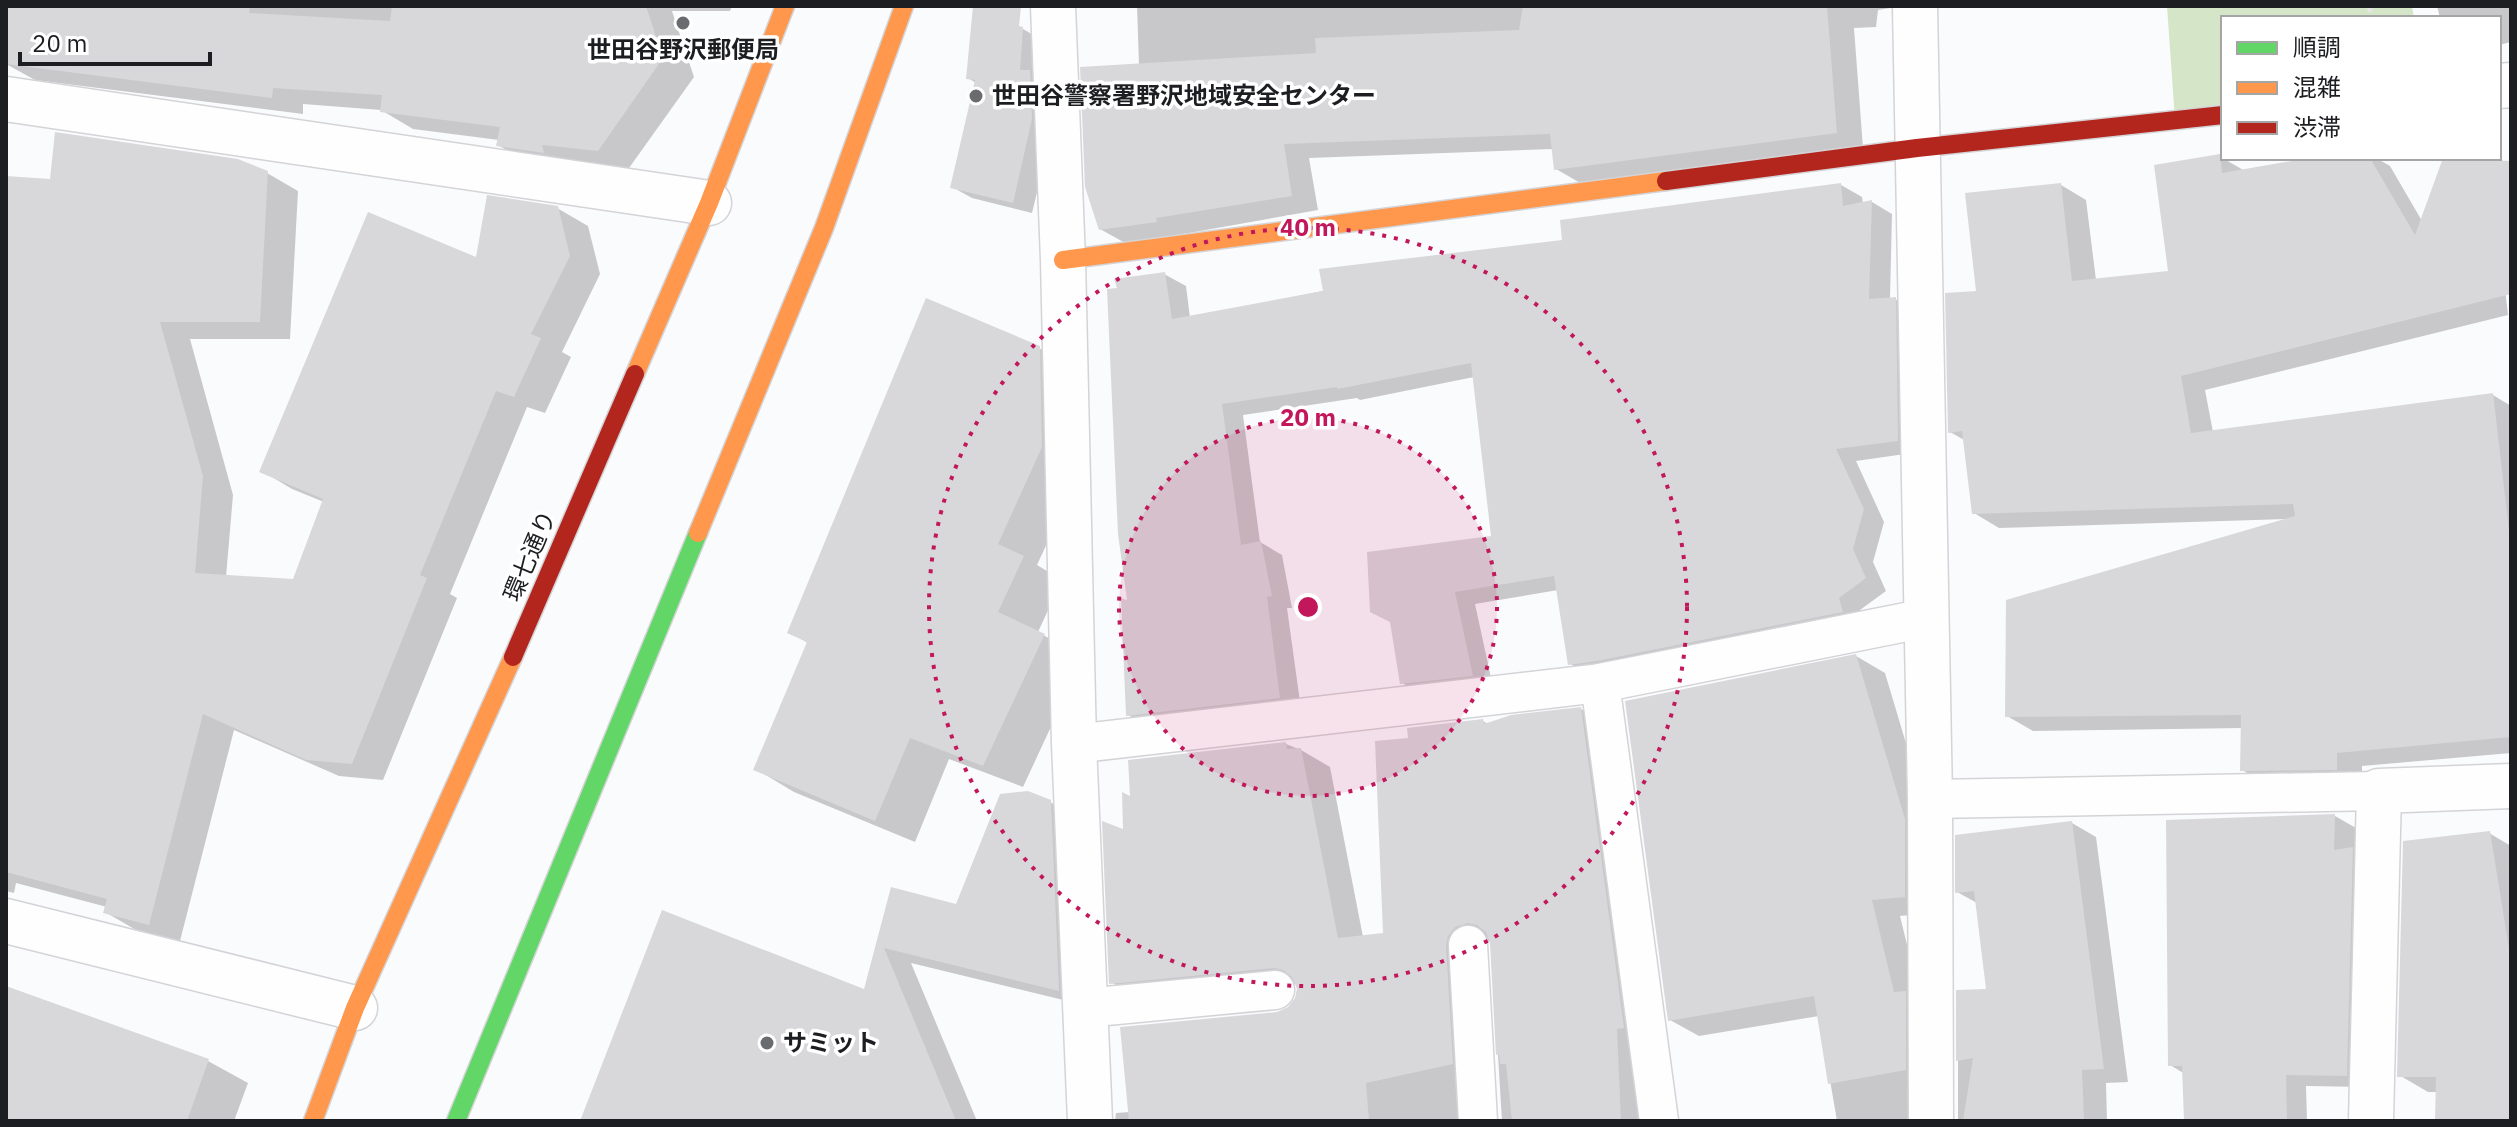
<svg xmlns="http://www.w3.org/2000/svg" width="2517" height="1127" viewBox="0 0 2517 1127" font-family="'IBM Plex Sans','Noto Sans JP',sans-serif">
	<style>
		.green { fill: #d5e6c8 }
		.shadow { fill: #0003 }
		.building { fill: #d8d8db }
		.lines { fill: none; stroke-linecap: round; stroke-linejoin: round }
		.lane-casing { stroke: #d4d4d7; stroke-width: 41 }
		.street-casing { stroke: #d4d4d7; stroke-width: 47 }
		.fast-casing { stroke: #d4d4d7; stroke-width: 21 }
		.slow-casing { stroke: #d4d4d7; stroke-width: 21 }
		.jam-casing { stroke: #d4d4d7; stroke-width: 21 }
		.path { stroke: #e5e5e5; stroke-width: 5; stroke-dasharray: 6 4; stroke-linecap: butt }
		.lane { stroke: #fefeff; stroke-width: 38 }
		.street { stroke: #fefeff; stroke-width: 44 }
		.fast { stroke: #63d668; stroke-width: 18 }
		.slow { stroke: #ff974d; stroke-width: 18 }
		.jam { stroke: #b3261e; stroke-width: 18 }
		.ring { fill: none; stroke: #c2185b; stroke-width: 4; stroke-dasharray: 4 8 }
		.poi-dot { fill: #6a6b6e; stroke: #fff; stroke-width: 3 }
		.labels { text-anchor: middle; stroke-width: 7; stroke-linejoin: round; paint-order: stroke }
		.poi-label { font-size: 24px; font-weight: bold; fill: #1d1e21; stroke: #fff; text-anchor: start }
		.street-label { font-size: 24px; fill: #1d1e21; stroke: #fff }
		.centre { fill: #c2185b; stroke: #fff; stroke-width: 4 }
		.ring-label { font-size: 24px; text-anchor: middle; font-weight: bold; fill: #c2185b; stroke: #fff; stroke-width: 7; stroke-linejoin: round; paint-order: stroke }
	</style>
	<rect width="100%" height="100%" fill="#fafbfd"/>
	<path class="green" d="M 2167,6 L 2412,6 L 2414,18 L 2223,18 L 2223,115 L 2175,120 Z"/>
	<g class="shadow">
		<path d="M 6,6 L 732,6 L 730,11 L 672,11 L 694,77 L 629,168 L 572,161 L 529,163 L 498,145 L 499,140 L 413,129 L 381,110 L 303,104 L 303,114 L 35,80 L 6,64 Z"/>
		<path d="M 1137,6 L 1903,6 L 1878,10 L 1876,27 L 1854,28 L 1863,148 L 1582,184 L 1556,169 L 1553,149 L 1309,158 L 1318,210 L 1127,244 L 1100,229 L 1139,66 Z"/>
		<path d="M 2437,6 L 2511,6 L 2511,42 L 2499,45 L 2499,18 L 2440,18 Z"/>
		<path d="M 1023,29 L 1042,40 L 1052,131 L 1032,213 L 972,198 L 952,187 L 976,83 L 968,78 Z"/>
		<path d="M 2219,156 L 2245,171 L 2321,158 L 2376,158 L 2390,166 L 2422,221 L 2445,158 L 2490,158 L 2508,315 L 2205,390 L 2213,432 L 2493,395 L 2511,406 L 2511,753 L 2362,766 L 2362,783 L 2268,785 L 2242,770 L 2243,728 L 2033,731 L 2007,716 L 2287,519 L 1999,528 L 1974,513 L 1966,441 L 1950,432 L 1978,293 L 2061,185 L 2086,200 L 2096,280 L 2170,273 Z"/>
		<path d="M 267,173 L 298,191 L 290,339 L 190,339 L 233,495 L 226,577 L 294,581 L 324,502 L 292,489 L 262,471 L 478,260 L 557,208 L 588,226 L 600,274 L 562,352 L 571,357 L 545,413 L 527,407 L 450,594 L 457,598 L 383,780 L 339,776 L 234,730 L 180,941 L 136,930 L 105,912 L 107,907 L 16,883 L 14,893 L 6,891 L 6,178 L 52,181 Z"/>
		<path d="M 1841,185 L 1862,197 L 1863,204 L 1872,202 L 1892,214 L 1890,299 L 1895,299 L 1916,311 L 1919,452 L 1856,461 L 1884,522 L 1873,562 L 1886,591 L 1860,610 L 1864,624 L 1590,676 L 1569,663 L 1558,590 L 1475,604 L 1493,687 L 1423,695 L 1402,683 L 1393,623 L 1494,537 L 1474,377 L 1360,400 L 1357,398 L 1243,415 L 1260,542 L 1282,555 L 1292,608 L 1287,608 L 1301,709 L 1149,727 L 1128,715 L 1129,604 L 1164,274 L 1186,286 L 1190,318 Z"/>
		<path d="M 1039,348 L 1078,371 L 1081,470 L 1037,565 L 1062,580 L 1038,632 L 1083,658 L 1023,787 L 949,759 L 915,842 L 794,792 L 756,769 L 808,643 L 789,632 Z"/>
		<path d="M 1856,656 L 1885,673 L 1934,837 L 1934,913 L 1900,916 L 1921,1002 L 1936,1121 L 1837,1121 L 1819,1016 L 1699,1036 L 1670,1020 Z"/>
		<path d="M 1581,709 L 1610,726 L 1649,1121 L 1502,1121 L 1491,941 L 1486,942 L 1484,1121 L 1115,1121 L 1116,1113 L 1130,1112 L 1278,1014 L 1290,1009 L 1297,999 L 1297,984 L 1140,999 L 1111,982 L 1125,832 L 1132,799 L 1286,744 L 1301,750 L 1330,767 L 1363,937 L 1386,935 L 1411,739 L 1483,721 L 1489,725 Z"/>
		<path d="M 1050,802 L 1080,819 L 1088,1006 L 911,963 L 977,1121 L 582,1121 L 866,992 L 893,890 L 958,906 Z"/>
		<path d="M 2335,816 L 2356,828 L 2355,851 L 2373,861 L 2367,1087 L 2306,1086 L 2307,1121 L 2186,1121 L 2185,1074 L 2170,1065 L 2168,822 Z"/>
		<path d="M 2072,823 L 2096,837 L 2128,1082 L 2106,1083 L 2107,1121 L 1958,1121 L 1958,992 L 1988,991 L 1977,903 L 1957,892 Z"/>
		<path d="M 2489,833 L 2511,846 L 2511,1121 L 2437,1121 L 2438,1092 L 2428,1092 L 2399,1075 Z"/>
		<path d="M 6,989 L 208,1061 L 248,1083 L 234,1121 L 6,1121 Z"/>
	</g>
	<g class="building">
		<path d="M 6,6 L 250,6 L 249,13 L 390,21 L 392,6 L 646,6 L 663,58 L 598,151 L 542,145 L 544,153 L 496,146 L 500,127 L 380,112 L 382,95 L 273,88 L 272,98 L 6,64 Z"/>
		<path d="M 973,6 L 1021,6 L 1019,26 L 1023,27 L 1020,70 L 1030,70 L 1032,119 L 1013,203 L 950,188 L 975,80 L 966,79 Z"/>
		<path d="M 1523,6 L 1827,6 L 1837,133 L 1554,170 L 1550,134 L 1284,144 L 1292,196 L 1156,218 L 1157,222 L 1099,230 L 1085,187 L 1080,67 L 1316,53 L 1315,38 L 1519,30 Z"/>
		<path d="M 55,132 L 238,159 L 268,171 L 260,322 L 160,322 L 203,476 L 195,573 L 293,579 L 323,499 L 259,472 L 368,212 L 476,257 L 487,195 L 558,206 L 570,256 L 531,334 L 541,338 L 514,397 L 496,391 L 420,575 L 427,578 L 352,764 L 306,760 L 203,714 L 149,925 L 103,913 L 107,899 L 6,872 L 6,176 L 50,179 Z"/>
		<path d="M 2220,154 L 2222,173 L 2309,158 L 2370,158 L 2415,235 L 2443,158 L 2511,161 L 2511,294 L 2181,376 L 2191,433 L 2493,393 L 2511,548 L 2511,737 L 2337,753 L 2337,770 L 2240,771 L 2241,715 L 2005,717 L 2006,600 L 2295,516 L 2293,504 L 1972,514 L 1962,431 L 1948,433 L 1945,293 L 1976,291 L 1965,193 L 2061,183 L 2072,281 L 2168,271 L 2154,165 Z"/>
		<path d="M 1841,183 L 1843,206 L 1872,200 L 1869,299 L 1896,297 L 1898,441 L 1836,449 L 1864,509 L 1853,549 L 1866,578 L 1839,598 L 1843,612 L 1597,661 L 1568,665 L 1554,576 L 1455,592 L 1473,676 L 1400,684 L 1390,622 L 1370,612 L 1367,552 L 1491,536 L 1471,363 L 1337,389 L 1337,387 L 1222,404 L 1241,545 L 1261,541 L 1272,596 L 1267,597 L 1280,698 L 1126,716 L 1121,598 L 1127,600 L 1118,534 L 1107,289 L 1117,288 L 1114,279 L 1165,272 L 1172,319 L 1323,291 L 1319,269 L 1562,240 L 1560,220 Z"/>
		<path d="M 926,298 L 1040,346 L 1042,447 L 998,544 L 1024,556 L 998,612 L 1045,634 L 983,766 L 910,738 L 875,821 L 753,770 L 807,642 L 787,633 Z"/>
		<path d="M 1856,654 L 1905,819 L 1905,897 L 1872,900 L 1894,992 L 1906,991 L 1906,1070 L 1828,1084 L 1814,996 L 1668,1021 L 1625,701 Z"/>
		<path d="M 1581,707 L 1624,1028 L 1617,1029 L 1621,1121 L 1512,1121 L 1506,1064 L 1500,1064 L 1499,1054 L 1496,1055 L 1490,943 L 1486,932 L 1477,925 L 1468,923 L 1455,927 L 1448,936 L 1446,945 L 1453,1064 L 1366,1083 L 1369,1121 L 1129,1121 L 1120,1027 L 1277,1012 L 1288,1007 L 1295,998 L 1297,989 L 1292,977 L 1283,970 L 1274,968 L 1109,984 L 1102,821 L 1123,829 L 1122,792 L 1130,796 L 1128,760 L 1286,742 L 1287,749 L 1301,748 L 1338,938 L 1383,933 L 1375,741 L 1408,738 L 1407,728 L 1483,719 L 1484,724 L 1511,715 Z"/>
		<path d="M 1028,791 L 1051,800 L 1059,991 L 884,948 L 956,1121 L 580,1121 L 662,910 L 864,989 L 891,887 L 956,904 L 1000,794 Z"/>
		<path d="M 2335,814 L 2334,850 L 2353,847 L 2347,1076 L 2286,1075 L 2287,1121 L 2184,1121 L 2182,1066 L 2168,1066 L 2166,820 Z"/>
		<path d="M 2072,821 L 2104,1069 L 2082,1070 L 2084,1121 L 1963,1121 L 1973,1058 L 1956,1061 L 1956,990 L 1986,989 L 1974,891 L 1955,893 L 1955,835 Z"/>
		<path d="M 2490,831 L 2511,961 L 2511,1121 L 2435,1121 L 2436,1077 L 2397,1077 L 2403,841 Z"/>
		<path d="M 6,986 L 209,1059 L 187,1121 L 6,1121 Z"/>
	</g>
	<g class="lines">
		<g class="lane-casing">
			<g id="lane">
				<path d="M 1600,683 L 1659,1121"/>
				<path d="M 1074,744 L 1600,683 L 1926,618"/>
				<path d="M 1930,799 L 2379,791"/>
				<path d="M 1468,945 L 1478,1121"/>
				<path d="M 1085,1008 L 1275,990"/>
			</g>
		</g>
		<g class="street-casing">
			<g id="street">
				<path d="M 1053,6 L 1063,260 L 1074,744 L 1090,1121"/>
				<path d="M 1915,6 L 1930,799 L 1931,1121"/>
				<path d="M 2499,86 L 2511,85"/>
				<path d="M 6,99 L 709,203"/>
				<path d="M 6,921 L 355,1008"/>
				<path d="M 2371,1121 L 2379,791 L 2511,786"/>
			</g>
		</g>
		<g class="fast-casing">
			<path id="fast" d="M 456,1121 L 698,533"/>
		</g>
		<g class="slow-casing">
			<g id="slow">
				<path d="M 1063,260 L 1666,181"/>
				<path d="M 635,374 L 709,203 L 785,6"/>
				<path d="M 698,533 L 824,228 L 904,6"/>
				<path d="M 313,1121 L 355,1008 L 513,657"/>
			</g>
		</g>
		<g class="jam-casing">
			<g id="jam">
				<path d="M 1666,181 L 1917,148 L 2223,115"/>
				<path d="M 513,657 L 635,374"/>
			</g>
		</g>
		<path class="path" d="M 2369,6 L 2372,18"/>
		<use href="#lane" class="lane"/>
		<use href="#street" class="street"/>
		<use href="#fast" class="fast"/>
		<use href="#slow" class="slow"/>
		<use href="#jam" class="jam"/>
	</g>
	<circle cx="1308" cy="607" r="189" fill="#c2185b" fill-opacity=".12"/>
	<g class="ring">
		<circle cx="1308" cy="607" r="189"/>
		<circle cx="1308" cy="607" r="379"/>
	</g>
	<g class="poi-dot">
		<circle cx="683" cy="23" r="8"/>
		<circle cx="976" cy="96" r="8"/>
		<circle cx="767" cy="1043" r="8"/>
	</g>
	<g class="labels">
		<g class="poi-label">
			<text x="683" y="58" text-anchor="middle">世田谷野沢郵便局</text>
			<text x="992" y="104">世田谷警察署野沢地域安全センター</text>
			<text x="783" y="1051">サミット</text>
		</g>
		<g class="street-label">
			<text transform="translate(530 556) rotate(-67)" y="8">環七通り</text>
		</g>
	</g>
	<circle cx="1308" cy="607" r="12" class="centre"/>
	<g class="ring-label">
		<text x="1308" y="236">40 m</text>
		<text x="1308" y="426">20 m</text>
	</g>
	<rect width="2517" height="1127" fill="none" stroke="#1d1e21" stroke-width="16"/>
	<rect x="2221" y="16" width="280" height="144" fill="#ffffff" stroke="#a5a5a6" stroke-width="2"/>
	<rect x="2237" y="42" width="40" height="12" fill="#63d668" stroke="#a5a5a6" stroke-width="2"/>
	<text x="2293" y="56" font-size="24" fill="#1d1e21">順調</text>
	<rect x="2237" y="82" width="40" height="12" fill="#ff974d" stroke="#a5a5a6" stroke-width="2"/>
	<text x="2293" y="96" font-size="24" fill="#1d1e21">混雑</text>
	<rect x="2237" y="122" width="40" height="12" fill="#b3261e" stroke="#a5a5a6" stroke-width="2"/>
	<text x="2293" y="136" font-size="24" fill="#1d1e21">渋滞</text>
	<path d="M20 52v12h190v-12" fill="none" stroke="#1d1e21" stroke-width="4"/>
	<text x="32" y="52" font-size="24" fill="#1d1e21" stroke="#ffffff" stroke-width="6" paint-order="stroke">20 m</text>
</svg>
